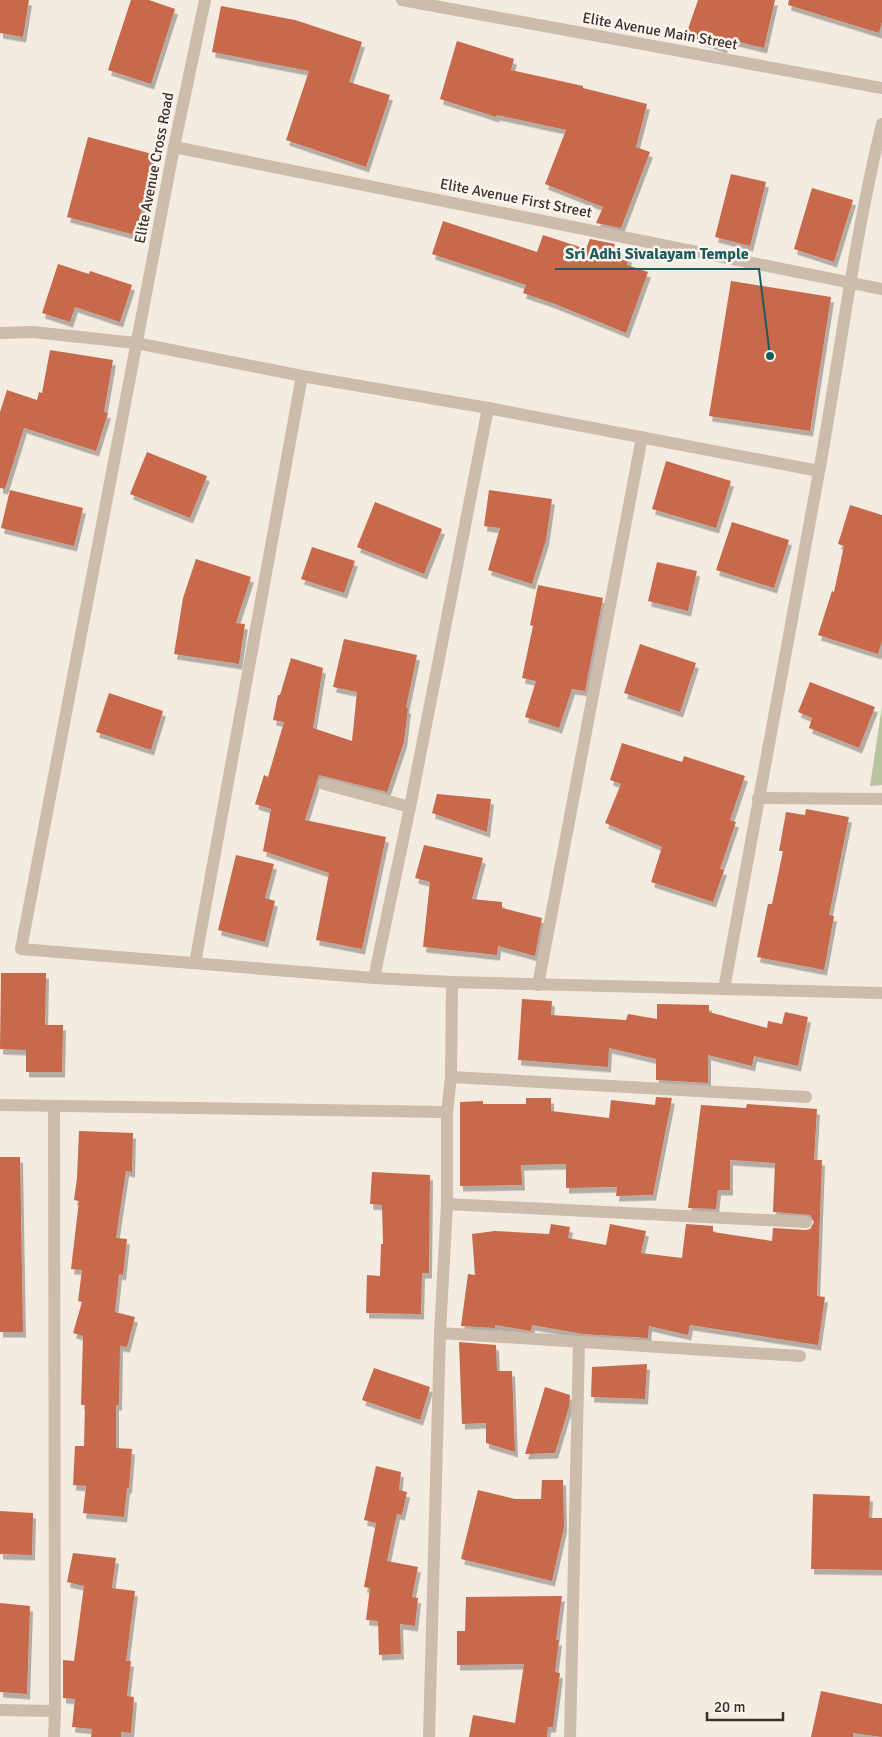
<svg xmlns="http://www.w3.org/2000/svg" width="882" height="1737" viewBox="0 0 882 1737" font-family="Signika,sans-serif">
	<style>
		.green { fill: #b8c4a0 }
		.building { fill: #c8694b; filter: url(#shadow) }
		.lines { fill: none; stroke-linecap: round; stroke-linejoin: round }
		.minor { stroke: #cdbbac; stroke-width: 12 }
		.tertiary { stroke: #cdbbac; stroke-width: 12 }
		.labels { text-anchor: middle; stroke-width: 5; stroke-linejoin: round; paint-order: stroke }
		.street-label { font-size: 15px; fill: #3b302b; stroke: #fbf5ee }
		.leader { fill: none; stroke: #1f5a5e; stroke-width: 2 }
		.callout-dot { fill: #1f5a5e; stroke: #fbf5ee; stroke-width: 2 }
		.callout-label { font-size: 16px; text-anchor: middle; font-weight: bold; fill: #1f5a5e; stroke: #fbf5ee; stroke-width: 5; stroke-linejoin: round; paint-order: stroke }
	</style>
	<defs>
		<filter id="shadow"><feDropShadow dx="3" dy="5.5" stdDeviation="0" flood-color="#0004"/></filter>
	</defs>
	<rect width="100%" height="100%" fill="#f4ebe1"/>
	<path class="green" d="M 882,706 L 882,785 L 870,786 Z"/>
	<g class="building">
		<path d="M 0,0 L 29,0 L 23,37 L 0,33 Z"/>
		<path d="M 131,0 L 149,0 L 175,9 L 151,84 L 108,70 Z"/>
		<path d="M 698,0 L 775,0 L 764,48 L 727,39 L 724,48 L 686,35 Z"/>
		<path d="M 789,0 L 882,0 L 882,22 L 879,33 L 788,5 Z"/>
		<path d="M 221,6 L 295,20 L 362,42 L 349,82 L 390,95 L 366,167 L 286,140 L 309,71 L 212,52 Z"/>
		<path d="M 457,41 L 514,59 L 511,70 L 583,86 L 583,88 L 647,104 L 636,147 L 650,152 L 621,228 L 596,223 L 603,207 L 545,184 L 566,130 L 497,115 L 496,117 L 440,99 Z"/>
		<path d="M 88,137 L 156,155 L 135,235 L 67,217 Z"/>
		<path d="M 731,174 L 766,182 L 750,246 L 715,237 Z"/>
		<path d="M 812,188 L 853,200 L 834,262 L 794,249 Z"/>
		<path d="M 443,221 L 537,252 L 543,235 L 586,249 L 590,239 L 615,244 L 612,251 L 629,257 L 627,265 L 648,272 L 626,333 L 555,304 L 523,293 L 526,285 L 432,254 Z"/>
		<path d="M 58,264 L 89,274 L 90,271 L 132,285 L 120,322 L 75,307 L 70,322 L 42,313 Z"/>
		<path d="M 731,281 L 831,297 L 810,431 L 709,416 Z"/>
		<path d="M 50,350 L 113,360 L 104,412 L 108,413 L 96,451 L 24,428 L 5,489 L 0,488 L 0,412 L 7,390 L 37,400 L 39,392 L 42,393 Z"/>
		<path d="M 147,452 L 207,476 L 190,518 L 130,494 Z"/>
		<path d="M 666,461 L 731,481 L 716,528 L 652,509 Z"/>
		<path d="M 10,490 L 83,508 L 74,546 L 1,528 Z"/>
		<path d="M 489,490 L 552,499 L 546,540 L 532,584 L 488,570 L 500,528 L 484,526 Z"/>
		<path d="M 375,502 L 442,529 L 424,574 L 357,547 Z"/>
		<path d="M 850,505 L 882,515 L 882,641 L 878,654 L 818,635 L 832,591 L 834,592 L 844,546 L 838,544 Z"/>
		<path d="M 732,522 L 789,540 L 774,588 L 716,570 Z"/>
		<path d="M 312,547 L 355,561 L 344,593 L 301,579 Z"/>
		<path d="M 196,559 L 251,577 L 236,623 L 245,624 L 239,664 L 174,654 L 183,598 Z"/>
		<path d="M 657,562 L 697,571 L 688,611 L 648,601 Z"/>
		<path d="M 538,585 L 603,598 L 585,691 L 572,689 L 559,728 L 525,717 L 536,681 L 522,678 L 533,626 L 530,625 Z"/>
		<path d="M 344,639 L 417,655 L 406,708 L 408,708 L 404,742 L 387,792 L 319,775 L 305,820 L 386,837 L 362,949 L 316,940 L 329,873 L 263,851 L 271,809 L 255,804 L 264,775 L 268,777 L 284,722 L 273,720 L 278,695 L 280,695 L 291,658 L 323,668 L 313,728 L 352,741 L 357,692 L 333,687 Z"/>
		<path d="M 640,644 L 696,663 L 680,712 L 624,693 Z"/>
		<path d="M 810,682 L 875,707 L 859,748 L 809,728 L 812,718 L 798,712 Z"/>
		<path d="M 109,693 L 163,711 L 151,750 L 96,732 Z"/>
		<path d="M 622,743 L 682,762 L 684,756 L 745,776 L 730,820 L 736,822 L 720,869 L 724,870 L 713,902 L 651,882 L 662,847 L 605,823 L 621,784 L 610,780 Z"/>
		<path d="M 437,794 L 491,799 L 487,832 L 432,813 Z"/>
		<path d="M 806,809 L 849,817 L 829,915 L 834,916 L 824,970 L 757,957 L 768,904 L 772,904 L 783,851 L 779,851 L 786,812 L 805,815 Z"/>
		<path d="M 424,845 L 483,858 L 472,899 L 502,902 L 502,908 L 542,918 L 535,956 L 498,946 L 497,955 L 423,947 L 430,882 L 415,878 Z"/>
		<path d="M 236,855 L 274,864 L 265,898 L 275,901 L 265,942 L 218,930 Z"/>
		<path d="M 1,973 L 46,973 L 45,1025 L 63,1025 L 62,1072 L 26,1072 L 26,1050 L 0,1049 Z"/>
		<path d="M 522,999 L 552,1001 L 551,1015 L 626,1020 L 628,1014 L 657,1019 L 657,1004 L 709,1005 L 709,1012 L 767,1028 L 768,1021 L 782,1024 L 785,1012 L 808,1017 L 798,1066 L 754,1056 L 752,1066 L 708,1055 L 708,1083 L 656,1080 L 656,1059 L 609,1048 L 608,1067 L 518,1060 Z"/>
		<path d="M 656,1097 L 672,1098 L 653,1195 L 616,1196 L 617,1187 L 566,1188 L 566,1164 L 521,1165 L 522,1185 L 460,1186 L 460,1102 L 483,1101 L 483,1104 L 526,1104 L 526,1098 L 551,1098 L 551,1111 L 609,1118 L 611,1100 L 655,1105 Z"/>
		<path d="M 747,1104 L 817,1109 L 814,1160 L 822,1160 L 817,1296 L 825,1297 L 818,1345 L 690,1325 L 688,1335 L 649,1326 L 648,1338 L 583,1334 L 532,1325 L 531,1331 L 495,1325 L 495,1328 L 461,1326 L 468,1274 L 475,1275 L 472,1234 L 495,1231 L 549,1234 L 551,1224 L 570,1227 L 568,1238 L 606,1245 L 610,1224 L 646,1231 L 641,1253 L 682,1258 L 686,1224 L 713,1226 L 713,1232 L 772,1241 L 773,1228 L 806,1230 L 810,1229 L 814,1222 L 810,1215 L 773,1212 L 775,1163 L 730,1160 L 730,1190 L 718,1190 L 716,1209 L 688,1208 L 701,1105 L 746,1108 Z"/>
		<path d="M 79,1131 L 133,1133 L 132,1172 L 126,1171 L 116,1238 L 127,1239 L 123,1275 L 119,1274 L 115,1312 L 135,1317 L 127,1347 L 120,1346 L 119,1405 L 116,1405 L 116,1448 L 132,1449 L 129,1488 L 127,1488 L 124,1517 L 83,1513 L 86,1486 L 73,1485 L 75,1446 L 84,1446 L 85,1405 L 81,1405 L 83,1336 L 73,1333 L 82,1302 L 78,1301 L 82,1270 L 71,1269 L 79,1201 L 74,1200 L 77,1178 Z"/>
		<path d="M 0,1157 L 20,1157 L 23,1332 L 0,1332 Z"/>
		<path d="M 372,1172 L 430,1175 L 429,1273 L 422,1273 L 421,1314 L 366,1313 L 367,1275 L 380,1276 L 381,1244 L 383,1244 L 382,1205 L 370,1204 Z"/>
		<path d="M 459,1342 L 496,1345 L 497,1371 L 512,1371 L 515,1452 L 486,1443 L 486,1423 L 462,1424 Z"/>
		<path d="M 647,1364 L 645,1399 L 591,1397 L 592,1367 Z"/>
		<path d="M 374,1368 L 430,1387 L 420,1420 L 362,1400 Z"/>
		<path d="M 545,1387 L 570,1395 L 569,1407 L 555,1453 L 525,1454 Z"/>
		<path d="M 376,1466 L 401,1472 L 399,1490 L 407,1492 L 402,1515 L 397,1514 L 387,1561 L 418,1567 L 412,1597 L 418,1598 L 415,1626 L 400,1624 L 401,1654 L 379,1655 L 378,1621 L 366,1620 L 370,1588 L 364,1587 L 376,1523 L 364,1520 Z"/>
		<path d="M 542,1480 L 563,1480 L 564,1527 L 552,1581 L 461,1559 L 478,1490 L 515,1499 L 541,1499 Z"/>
		<path d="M 813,1494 L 870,1496 L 869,1518 L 882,1518 L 882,1570 L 811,1569 Z"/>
		<path d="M 0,1511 L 33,1513 L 32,1555 L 0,1554 Z"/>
		<path d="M 73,1553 L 116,1558 L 112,1588 L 135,1591 L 126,1661 L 131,1661 L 127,1696 L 134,1697 L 131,1733 L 121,1732 L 121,1737 L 91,1737 L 92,1729 L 72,1727 L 75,1699 L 63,1698 L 63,1660 L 74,1661 L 84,1586 L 67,1582 Z"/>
		<path d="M 562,1596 L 556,1640 L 559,1640 L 555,1672 L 560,1673 L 553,1727 L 548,1727 L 547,1737 L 469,1737 L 473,1715 L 515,1723 L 524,1664 L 457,1665 L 457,1631 L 465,1631 L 466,1597 Z"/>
		<path d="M 0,1603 L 30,1606 L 27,1694 L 0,1692 Z"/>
		<path d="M 821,1691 L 882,1704 L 882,1737 L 853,1733 L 853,1737 L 811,1737 Z"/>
	</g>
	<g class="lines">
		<g class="minor">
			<path d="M 205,0 L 174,147 L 21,949 L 374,978 L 452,982"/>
			<path d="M 402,0 L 882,88"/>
			<path d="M 174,147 L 882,289"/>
			<path d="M 0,333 L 33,332 L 136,343 L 302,376 L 488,408 L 819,471"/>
			<path d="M 324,784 L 410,807 L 374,978"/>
			<path d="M 758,798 L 882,799"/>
			<path d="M 410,807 L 488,408"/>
			<path d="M 195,963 L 302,376"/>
			<path d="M 538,985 L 642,437"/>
			<path d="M 724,989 C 755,817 788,644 819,472 C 840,356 854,238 882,124"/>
			<path d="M 451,1077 L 806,1097"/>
			<path d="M 447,1204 L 806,1222"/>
			<path d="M 440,1333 L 800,1356"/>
			<path d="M 0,1710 L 55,1711"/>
			<path d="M 54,1737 L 55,1711 L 54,1106"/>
			<path d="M 429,1737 L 440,1333 L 447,1204 L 447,1112"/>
			<path d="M 570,1737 L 579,1342"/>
		</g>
		<path class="tertiary" d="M 0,1105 L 447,1112 L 451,1077 L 452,982 L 882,993"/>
	</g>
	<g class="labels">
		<g class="street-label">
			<text transform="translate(660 31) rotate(10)" y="5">Elite Avenue Main Street</text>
			<text transform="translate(154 168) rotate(-79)" y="5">Elite Avenue Cross Road</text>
			<text transform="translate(516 198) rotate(11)" y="5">Elite Avenue First Street</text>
		</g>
	</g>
	<path class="leader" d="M770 356L759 269H555"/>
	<circle class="callout-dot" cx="770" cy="356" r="5"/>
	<g class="callout-label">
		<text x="657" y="259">Sri Adhi Sivalayam Temple</text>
	</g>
	<path d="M707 1712v8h76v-8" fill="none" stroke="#3b302b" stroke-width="2.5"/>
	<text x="714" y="1712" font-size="15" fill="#3b302b" stroke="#fbf5ee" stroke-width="4" paint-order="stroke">20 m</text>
</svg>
